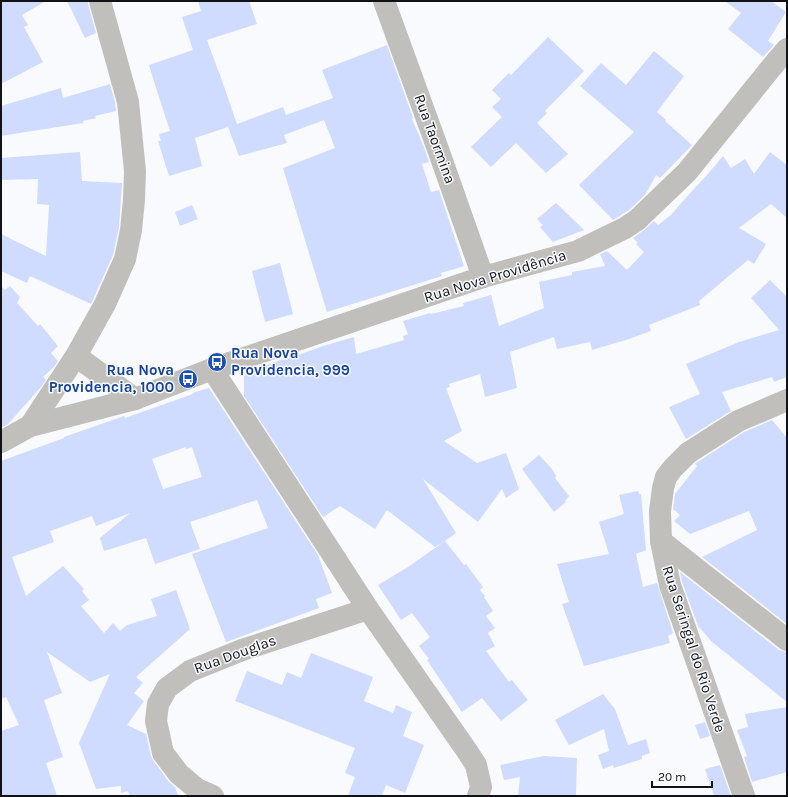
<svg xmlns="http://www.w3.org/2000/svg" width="788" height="797" viewBox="0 0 788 797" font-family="Karla,sans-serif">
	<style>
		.building { fill: #cfdcff; fill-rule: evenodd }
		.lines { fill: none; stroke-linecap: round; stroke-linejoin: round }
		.street { stroke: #c0bfbb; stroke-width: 22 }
		.labels { text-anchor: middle; stroke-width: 3; stroke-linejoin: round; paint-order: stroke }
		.street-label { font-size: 15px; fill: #111215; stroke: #f8fafe }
		.transit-label { font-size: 15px; font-weight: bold; fill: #164399; stroke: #f8fafe; text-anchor: start }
	</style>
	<rect width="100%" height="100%" fill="#f8fafe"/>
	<g class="building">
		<path d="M 1,1 L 46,1 L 22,15 L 28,25 L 24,27 L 43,62 L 1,84 Z"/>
		<path d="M 67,1 L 88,1 L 88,4 L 96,33 L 85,38 Z"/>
		<path d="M 198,1 L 249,1 L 257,24 L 207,40 L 219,73 L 219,72 L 237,124 L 283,107 L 286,115 L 333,98 L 322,70 L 387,45 L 413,118 L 412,119 L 424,147 L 429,162 L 422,164 L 431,192 L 439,190 L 464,266 L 441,273 L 442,276 L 327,312 L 283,168 L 335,148 L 324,120 L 284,135 L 287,143 L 239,156 L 228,127 L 231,126 L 195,138 L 202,166 L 169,176 L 158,141 L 161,141 L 159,134 L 170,131 L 157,91 L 149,65 L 193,50 L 182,17 L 201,11 Z"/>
		<path d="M 725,1 L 771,1 L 786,12 L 768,41 L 774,45 L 763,57 L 728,29 L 741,13 Z"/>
		<path d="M 548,37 L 584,71 L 545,111 L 547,113 L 537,123 L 568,154 L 546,173 L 516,143 L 491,167 L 471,147 L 502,117 L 492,107 L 501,99 L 492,90 L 509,73 L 511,75 Z"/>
		<path d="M 654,51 L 684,76 L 657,112 L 666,120 L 665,121 L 692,145 L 660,178 L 656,175 L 645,195 L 629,210 L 613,220 L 579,185 L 634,132 L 580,86 L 601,63 L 626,85 Z"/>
		<path d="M 110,84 L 115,102 L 116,111 L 95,116 L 96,118 L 83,121 L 83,123 L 1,136 L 1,106 L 61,88 L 63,98 Z"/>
		<path d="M 80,152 L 82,181 L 122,183 L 119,228 L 113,255 L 91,304 L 30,276 L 27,283 L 1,271 L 1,234 L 46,256 L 49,205 L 37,204 L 38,179 L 1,180 L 1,158 Z"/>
		<path d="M 770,152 L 787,165 L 787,218 L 771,204 L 739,228 L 766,244 L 754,264 L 748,260 L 699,301 L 700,305 L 649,325 L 651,331 L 629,339 L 592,350 L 590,342 L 557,349 L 554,337 L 510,352 L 517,388 L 485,397 L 480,374 L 449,384 L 450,387 L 446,388 L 462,431 L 444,441 L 477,463 L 506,453 L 519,489 L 506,498 L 502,489 L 478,522 L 423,479 L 456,533 L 445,541 L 464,565 L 466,564 L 483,587 L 480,590 L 485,596 L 484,597 L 493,611 L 486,616 L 495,628 L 488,633 L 495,646 L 486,651 L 509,682 L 512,680 L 528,700 L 501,721 L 482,698 L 462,712 L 427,660 L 429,659 L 419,646 L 430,637 L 412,613 L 401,620 L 378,585 L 408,567 L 445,541 L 435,547 L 387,510 L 375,529 L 340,506 L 323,517 L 244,396 L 244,376 L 252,371 L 283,359 L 284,360 L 323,346 L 354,337 L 356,354 L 404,340 L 403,336 L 408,334 L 403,321 L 430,313 L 431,314 L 464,306 L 463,303 L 491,295 L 499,326 L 544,308 L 539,282 L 572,275 L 572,272 L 605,266 L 600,254 L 607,251 L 627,270 L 644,252 L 636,244 L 638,243 L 633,238 L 644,230 L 654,221 L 658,225 L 671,215 L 682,202 L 706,176 L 723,156 L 731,168 L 745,159 L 754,174 Z"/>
		<path d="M 556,203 L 584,230 L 553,242 L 540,227 L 543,225 L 537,219 Z"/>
		<path d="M 192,205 L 198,219 L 180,226 L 175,212 Z"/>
		<path d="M 280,263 L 293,314 L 265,322 L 252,271 Z"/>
		<path d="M 770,280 L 787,297 L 787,377 L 774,382 L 772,377 L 722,392 L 731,411 L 686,439 L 669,407 L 700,394 L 686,364 L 739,342 L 779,330 L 751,298 Z"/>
		<path d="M 1,286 L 5,290 L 10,286 L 20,297 L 17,303 L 38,326 L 40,324 L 58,346 L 51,353 L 58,361 L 54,367 L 43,377 L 46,380 L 41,387 L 8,424 L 1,428 Z"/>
		<path d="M 209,388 L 318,555 L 332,593 L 316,599 L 319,608 L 226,642 L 192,554 L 268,528 L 257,500 L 190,522 L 200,549 L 155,564 L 146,538 L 104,551 L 100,538 L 130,513 L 96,526 L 92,516 L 50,531 L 54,542 L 12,557 L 26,596 L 63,566 L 84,589 L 82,591 L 89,600 L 81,606 L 104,633 L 113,623 L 120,631 L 127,625 L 157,616 L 151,599 L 176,590 L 190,629 L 136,677 L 143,683 L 134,693 L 144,701 L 127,725 L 146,734 L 151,756 L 153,760 L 169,782 L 175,787 L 178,796 L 130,796 L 128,791 L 121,793 L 121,786 L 96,789 L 79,743 L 110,674 L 90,682 L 47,652 L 62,693 L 44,700 L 63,757 L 46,763 L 57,796 L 1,796 L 1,731 L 19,725 L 6,697 L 1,699 L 1,461 L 64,438 L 64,437 L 124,416 L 125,418 L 193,394 L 192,393 ZM 186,447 L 186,449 L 192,447 L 202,477 L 163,489 L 152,459 Z"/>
		<path d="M 772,420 L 787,438 L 787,624 L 702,557 L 757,530 L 749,511 L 690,534 L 674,521 L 680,515 L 673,509 L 675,494 L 697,466 L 695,464 L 696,463 L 744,432 Z"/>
		<path d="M 539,455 L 552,469 L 556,476 L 555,478 L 569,496 L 565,501 L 566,502 L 554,512 L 522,469 Z"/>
		<path d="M 638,491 L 639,494 L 641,494 L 646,550 L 636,554 L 643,587 L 657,583 L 673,633 L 668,636 L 670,643 L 584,666 L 562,604 L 569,602 L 557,564 L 609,554 L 599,522 L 624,514 L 619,495 Z"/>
		<path d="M 680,572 L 779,650 L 787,652 L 787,702 L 712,642 L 698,626 L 682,582 Z"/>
		<path d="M 311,653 L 373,677 L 364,701 L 393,713 L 396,705 L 412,712 L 403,736 L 424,745 L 405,793 L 386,785 L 382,796 L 348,796 L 355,777 L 345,773 L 355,748 L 235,701 L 247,671 L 282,685 L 287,672 L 301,678 Z"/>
		<path d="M 603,694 L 615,709 L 628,745 L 646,739 L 650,753 L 642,756 L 642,759 L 614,768 L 613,765 L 603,769 L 598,755 L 609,751 L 604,729 L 569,745 L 555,720 Z"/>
		<path d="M 787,707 L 787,772 L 752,782 L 744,757 L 747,756 L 737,730 L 748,727 L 745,714 Z"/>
		<path d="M 705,722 L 710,736 L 700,739 L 695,725 Z"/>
		<path d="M 544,756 L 577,758 L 576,796 L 518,796 L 520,777 L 504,780 L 500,765 Z"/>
		<path d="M 720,765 L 731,796 L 714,796 L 705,769 Z"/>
	</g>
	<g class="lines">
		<g class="street">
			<path d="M 384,1 L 439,152 L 483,277"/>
			<path d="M 76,356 L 135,399"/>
			<path d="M 212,369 L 368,609 L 467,751 L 476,765 L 481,787 L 478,796"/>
			<path d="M 30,426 L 76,356 L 105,304 L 125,259 L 131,230 L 134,200 L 135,171 L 128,102 L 100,1"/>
			<path d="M 1,442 L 30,426 L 135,399 L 212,369 L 483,277 L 578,251 L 625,228 L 637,220 L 687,172 L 775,63 L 787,49"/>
			<path d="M 661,541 L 787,640"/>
			<path d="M 213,796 L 197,789 L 179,774 L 163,753 L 156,721 L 158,704 L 167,688 L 190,671 L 242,650 L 368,609"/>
			<path d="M 744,796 L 670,585 L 661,541 L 660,511 L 663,488 L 666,477 L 673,468 L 688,453 L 738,421 L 787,400"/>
		</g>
	</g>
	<defs>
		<g id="bus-disc" transform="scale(1)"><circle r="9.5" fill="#1a4fb4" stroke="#f8fafe"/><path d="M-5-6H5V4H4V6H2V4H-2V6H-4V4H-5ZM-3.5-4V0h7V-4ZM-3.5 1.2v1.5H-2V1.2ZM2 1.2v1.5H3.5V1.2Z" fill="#fff"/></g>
	</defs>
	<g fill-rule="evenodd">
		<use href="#bus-disc" x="217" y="362"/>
		<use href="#bus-disc" x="188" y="379"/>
	</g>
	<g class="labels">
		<g class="street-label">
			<text transform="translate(435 139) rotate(70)" y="5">Rua Taormina</text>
			<text transform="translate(495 276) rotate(-17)" y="5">Rua Nova Providência</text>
			<text transform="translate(694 649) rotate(72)" y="5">Rua Seringal do Rio Verde</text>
			<text transform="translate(235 654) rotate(-20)" y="5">Rua Douglas</text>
		</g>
		<g class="transit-label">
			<text x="231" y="358">Rua Nova<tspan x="231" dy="17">Providencia, 999</tspan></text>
			<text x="174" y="375" text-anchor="end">Rua Nova<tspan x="174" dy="17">Providencia, 1000</tspan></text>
		</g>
	</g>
	<rect width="788" height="797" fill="none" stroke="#111215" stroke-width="4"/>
	<path d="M652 781v6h60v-6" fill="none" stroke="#111215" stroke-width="2"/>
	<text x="658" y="781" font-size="12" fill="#111215" stroke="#f8fafe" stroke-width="3" paint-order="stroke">20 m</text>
</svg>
